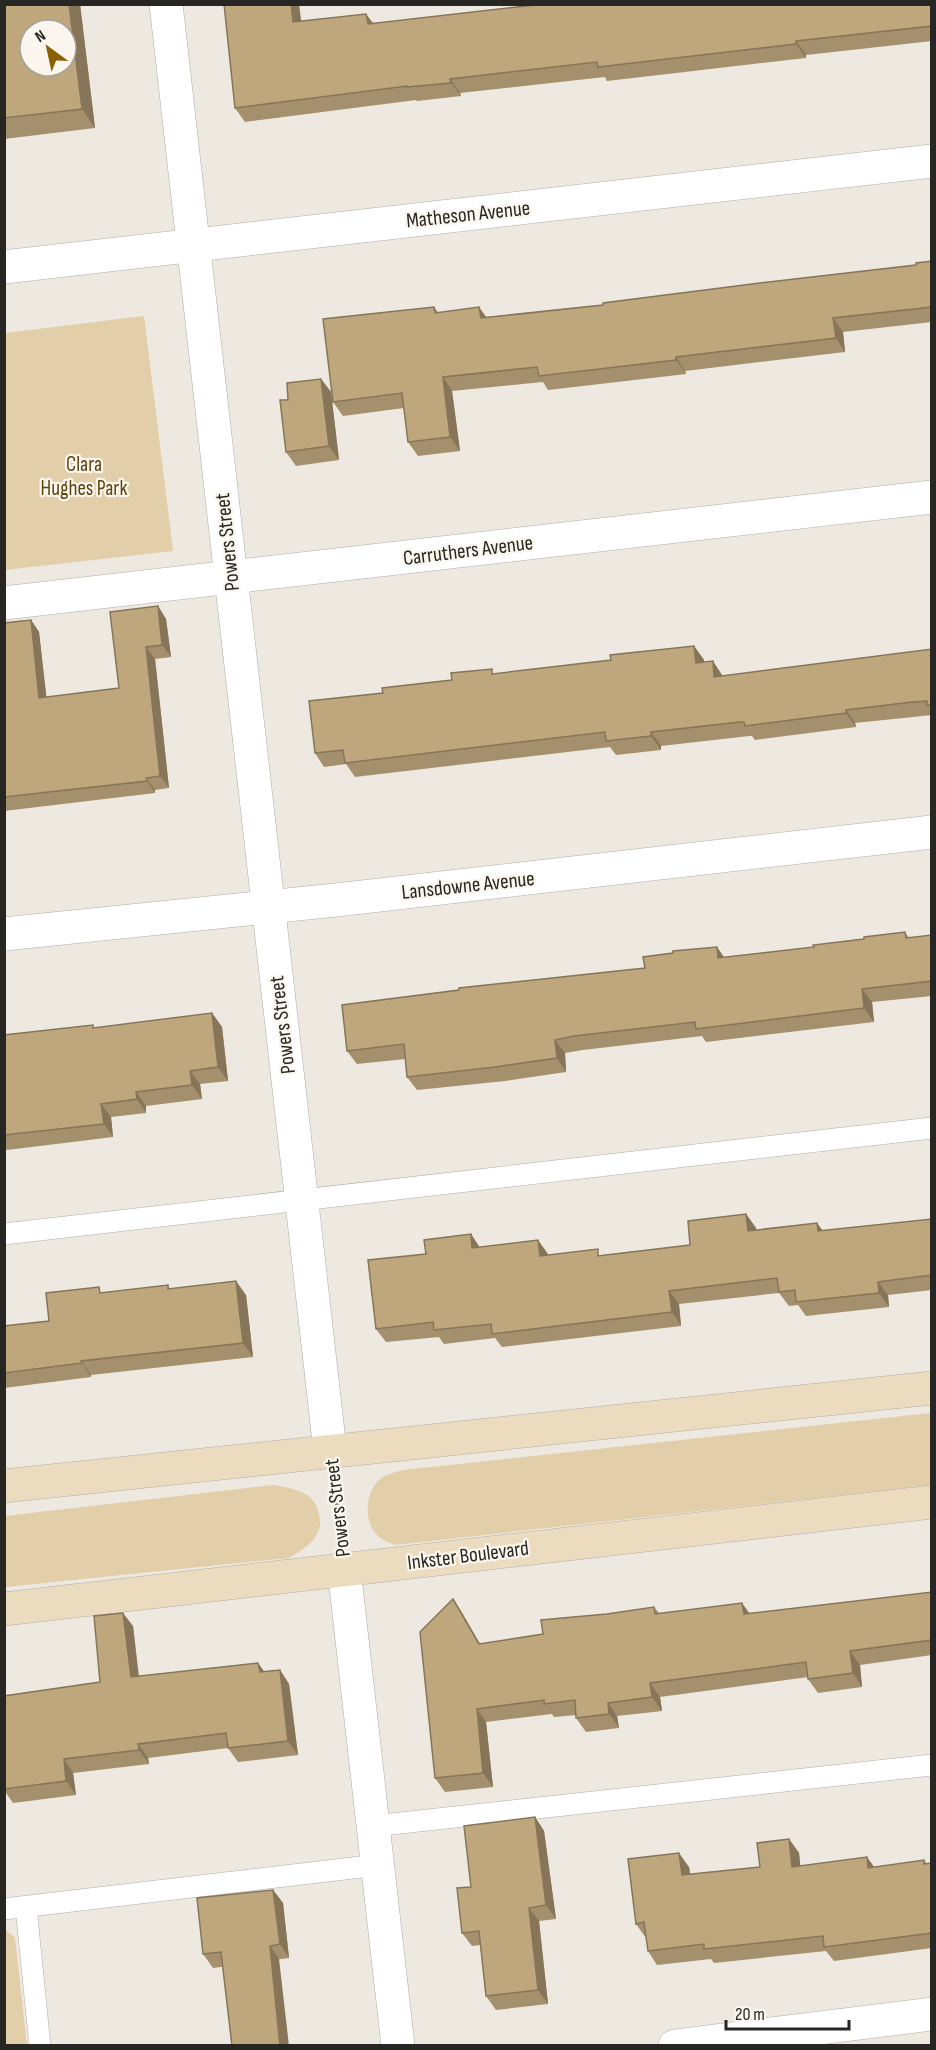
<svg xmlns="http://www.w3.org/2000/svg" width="936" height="2050" viewBox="0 0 936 2050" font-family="'Sofia Sans Condensed',sans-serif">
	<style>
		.green { fill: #e3ceaa }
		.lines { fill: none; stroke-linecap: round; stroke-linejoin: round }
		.lane-casing { stroke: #b2ada6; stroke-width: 22 }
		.street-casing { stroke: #b2ada6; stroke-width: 34 }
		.secondary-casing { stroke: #b2ada6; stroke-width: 34 }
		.path { stroke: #8e8b85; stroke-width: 4; stroke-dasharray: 6 3; stroke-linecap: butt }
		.lane { stroke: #fff; stroke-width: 21 }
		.street { stroke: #fff; stroke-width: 33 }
		.secondary { stroke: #ebdcbf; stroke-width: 33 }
		.wall { fill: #a4906c }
		.shaded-wall { fill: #867558 }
		.building { fill: #bfa77d; stroke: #867558; stroke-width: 1.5; fill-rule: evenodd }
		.labels { text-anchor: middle; stroke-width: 4.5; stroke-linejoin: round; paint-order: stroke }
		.street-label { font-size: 21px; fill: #282623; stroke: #faf5ed }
		.park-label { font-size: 21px; fill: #5d430f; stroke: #faf5ed }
	</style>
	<rect width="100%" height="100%" fill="#ede8e0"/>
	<g class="green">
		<path d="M 144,316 L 173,551 L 5,570 L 5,333 Z"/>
		<path d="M 931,1413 L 931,1485 L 395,1545 C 390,1543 382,1540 378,1536 C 363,1522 365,1492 380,1479 C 386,1474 396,1472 403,1470 Z"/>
		<path d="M 273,1485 C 297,1489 318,1492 320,1521 C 321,1529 315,1539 308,1545 C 303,1550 295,1554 289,1558 L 5,1587 L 5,1516 Z"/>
		<path d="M 5,1929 L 15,1938 L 27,2045 L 5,2045 Z"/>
	</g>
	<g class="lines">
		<g class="lane-casing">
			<g id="lane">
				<path d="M 4,1234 L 932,1128"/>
				<path d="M 373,1826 L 932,1765"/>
				<path d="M 26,1907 L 40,2046"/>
				<path d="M 4,1909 L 378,1865"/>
			</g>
		</g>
		<g class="street-casing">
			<g id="street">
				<path d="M 166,4 L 330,1450"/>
				<path d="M 4,267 L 932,161"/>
				<path d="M 4,603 L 932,497"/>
				<path d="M 4,934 L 336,900 L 932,832"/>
				<path d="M 344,1569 L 398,2046"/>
				<path d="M 675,2046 L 932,2014"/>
			</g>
		</g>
		<g class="secondary-casing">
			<g id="secondary">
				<path d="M 4,1486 L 932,1388"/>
				<path d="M 4,1609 L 932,1502"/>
			</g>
		</g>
		<path class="path" d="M 335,1490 L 340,1533"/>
		<use href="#lane" class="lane"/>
		<use href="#street" class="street"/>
		<use href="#secondary" class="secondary"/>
	</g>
	<g class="wall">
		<path d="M 4,4 L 80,4 L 95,128 L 4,139 Z"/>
		<path d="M 224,4 L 299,4 L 301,21 L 366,14 L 373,23 L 932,4 L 932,41 L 806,55 L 806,58 L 607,81 L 605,77 L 460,93 L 461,96 L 417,101 L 416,100 L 245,122 L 235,108 Z"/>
		<path d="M 932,261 L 932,322 L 843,332 L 845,352 L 685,371 L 686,374 L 548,390 L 543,382 L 452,391 L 460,451 L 418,456 L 408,442 L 404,408 L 343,416 L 333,402 L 434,307 L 438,312 L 486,317 L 603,305 L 916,265 Z"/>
		<path d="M 321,379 L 331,392 L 339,460 L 296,466 L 286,452 L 288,400 Z"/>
		<path d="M 158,606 L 166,619 L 171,657 L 155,659 L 169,788 L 155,790 L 155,793 L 4,811 L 4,623 L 31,620 L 39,632 L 46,697 L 119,688 Z"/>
		<path d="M 694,646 L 704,660 L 704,662 L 722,675 L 722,676 L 932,649 L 932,715 L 855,723 L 856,727 L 755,740 L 752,736 L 749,736 L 661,746 L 661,750 L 616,755 L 610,747 L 355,777 L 346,764 L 324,767 L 315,753 L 383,693 L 495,674 L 611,660 Z"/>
		<path d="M 905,932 L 909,938 L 932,935 L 932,996 L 872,1002 L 874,1022 L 706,1042 L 702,1036 L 583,1050 L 565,1053 L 566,1072 L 505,1081 L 417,1090 L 407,1077 L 405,1059 L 357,1064 L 347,1051 L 645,968 L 673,953 L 717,947 L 724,957 L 814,947 Z"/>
		<path d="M 212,1013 L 222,1027 L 228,1081 L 200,1084 L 202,1099 L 146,1106 L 146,1113 L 111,1117 L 113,1137 L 7,1150 L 4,1146 L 4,1035 L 94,1028 Z"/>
		<path d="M 746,1214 L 756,1228 L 756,1230 L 817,1223 L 823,1231 L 932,1219 L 932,1290 L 888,1295 L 889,1307 L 806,1316 L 798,1305 L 789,1306 L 779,1293 L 679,1304 L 681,1326 L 502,1347 L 495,1338 L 444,1344 L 439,1337 L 386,1342 L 376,1329 L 426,1254 L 471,1234 L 480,1248 L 548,1254 L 548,1255 L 602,1255 L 690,1245 Z"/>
		<path d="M 168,1285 L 170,1289 L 246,1295 L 253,1357 L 91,1375 L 91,1377 L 4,1388 L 4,1326 L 49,1321 L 103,1293 Z"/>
		<path d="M 932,1592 L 932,1655 L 860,1665 L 862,1687 L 818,1693 L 808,1679 L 808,1677 L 660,1697 L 662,1711 L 617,1716 L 619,1728 L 586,1732 L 576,1718 L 576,1715 L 554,1717 L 552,1714 L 486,1722 L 493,1787 L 445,1792 L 435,1778 L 453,1599 L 462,1613 L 480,1644 L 543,1634 L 607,1614 L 654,1607 L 659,1613 L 750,1614 Z"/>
		<path d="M 133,1626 L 139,1676 L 258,1663 L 264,1672 L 280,1670 L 289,1684 L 298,1755 L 238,1762 L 228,1748 L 148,1758 L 149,1764 L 73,1773 L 76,1795 L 13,1803 L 4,1790 L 4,1696 L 100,1682 Z"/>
		<path d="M 535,1817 L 544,1831 L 556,1919 L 539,1921 L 548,2004 L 496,2010 L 486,1996 L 480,1945 L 472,1946 L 462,1933 L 471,1887 Z"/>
		<path d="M 789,1839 L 799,1853 L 800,1866 L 874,1867 L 924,1860 L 927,1864 L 932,1863 L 932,1948 L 834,1961 L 826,1951 L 714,1963 L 711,1959 L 657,1965 L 648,1951 L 646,1938 L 636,1924 L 689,1867 L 690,1874 L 760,1867 Z"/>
		<path d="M 273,1890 L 283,1903 L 289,1958 L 213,1968 L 203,1954 Z"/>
	</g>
	<g class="shaded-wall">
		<path d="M 69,4 L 80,4 L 95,128 L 82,109 Z"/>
		<path d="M 291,4 L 299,4 L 299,5 L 303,36 L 293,22 Z"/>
		<path d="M 366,14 L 376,28 L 368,24 Z"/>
		<path d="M 796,41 L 806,55 L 806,58 L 796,44 Z"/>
		<path d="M 450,79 L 460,93 L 461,96 L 451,83 Z"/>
		<path d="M 479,307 L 489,321 L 481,318 Z"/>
		<path d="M 833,318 L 843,332 L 845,352 L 836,338 Z"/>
		<path d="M 676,357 L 685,371 L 686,374 L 676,360 Z"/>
		<path d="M 443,377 L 452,391 L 460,451 L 450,437 Z"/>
		<path d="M 321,379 L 331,392 L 339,460 L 329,446 Z"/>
		<path d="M 158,606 L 166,619 L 171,657 L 162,645 Z"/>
		<path d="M 31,620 L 39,632 L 48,710 L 39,698 Z"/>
		<path d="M 694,646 L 704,660 L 706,677 L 696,663 Z"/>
		<path d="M 146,647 L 155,659 L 169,788 L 160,776 Z"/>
		<path d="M 713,661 L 722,675 L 724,691 L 714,677 Z"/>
		<path d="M 846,710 L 855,723 L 856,727 L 846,713 Z"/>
		<path d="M 651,732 L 661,746 L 661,750 L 651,736 Z"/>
		<path d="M 146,778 L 155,790 L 155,793 L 147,781 Z"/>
		<path d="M 717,947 L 726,961 L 718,958 Z"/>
		<path d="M 862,989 L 872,1002 L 874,1022 L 864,1008 Z"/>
		<path d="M 212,1013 L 222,1027 L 228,1081 L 218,1067 Z"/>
		<path d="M 555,1040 L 565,1053 L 566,1072 L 557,1058 Z"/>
		<path d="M 190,1071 L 200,1084 L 202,1099 L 192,1085 Z"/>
		<path d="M 136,1092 L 146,1106 L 146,1113 L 137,1099 Z"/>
		<path d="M 101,1104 L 111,1117 L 113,1137 L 104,1124 Z"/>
		<path d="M 746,1214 L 756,1228 L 758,1245 L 748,1231 Z"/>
		<path d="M 817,1223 L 827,1237 L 818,1231 Z"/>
		<path d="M 471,1234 L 480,1248 L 472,1248 Z"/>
		<path d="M 538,1240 L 548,1254 L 550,1270 L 540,1256 Z"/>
		<path d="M 236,1281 L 246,1295 L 253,1357 L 243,1343 Z"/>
		<path d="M 878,1282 L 888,1295 L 889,1307 L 879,1293 Z"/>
		<path d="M 669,1291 L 679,1304 L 681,1326 L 672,1312 Z"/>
		<path d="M 81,1361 L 91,1375 L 91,1377 L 82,1363 Z"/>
		<path d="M 453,1599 L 462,1613 L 488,1658 L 479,1644 Z"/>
		<path d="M 742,1603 L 752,1617 L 744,1614 Z"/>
		<path d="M 123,1613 L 133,1626 L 140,1691 L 131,1677 Z"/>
		<path d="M 850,1651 L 860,1665 L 862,1687 L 853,1673 Z"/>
		<path d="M 258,1663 L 268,1677 L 260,1672 Z"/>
		<path d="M 280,1670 L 289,1684 L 298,1755 L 288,1741 Z"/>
		<path d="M 650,1683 L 660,1697 L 662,1711 L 652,1697 Z"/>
		<path d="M 608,1703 L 617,1716 L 619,1728 L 609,1714 Z"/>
		<path d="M 477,1709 L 486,1722 L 493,1787 L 483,1773 Z"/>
		<path d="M 138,1744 L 148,1758 L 149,1764 L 139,1750 Z"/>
		<path d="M 64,1759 L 73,1773 L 76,1795 L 66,1781 Z"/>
		<path d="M 535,1817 L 544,1831 L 556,1919 L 546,1905 Z"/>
		<path d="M 789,1839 L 799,1853 L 802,1880 L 792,1867 Z"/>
		<path d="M 679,1853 L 689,1867 L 692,1889 L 682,1875 Z"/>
		<path d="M 867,1857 L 877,1871 L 868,1868 Z"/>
		<path d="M 273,1890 L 283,1903 L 289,1958 L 280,1944 Z"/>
		<path d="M 529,1908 L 539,1921 L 548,2004 L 538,1990 Z"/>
		<path d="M 270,1946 L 279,1959 L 289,2046 L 280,2046 Z"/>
	</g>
	<g class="building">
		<path d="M 4,4 L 69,4 L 82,109 L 4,118 ZM 30,30 L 66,30 L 66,66 L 30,66 Z"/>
		<path d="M 224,4 L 291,4 L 293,22 L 366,14 L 368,24 L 544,4 L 932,4 L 932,26 L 796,41 L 796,44 L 598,67 L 597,62 L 450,79 L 451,83 L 407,87 L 407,86 L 235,108 Z"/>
		<path d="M 932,261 L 932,307 L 833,318 L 836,338 L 676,357 L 676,360 L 539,376 L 537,367 L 443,377 L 450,437 L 408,442 L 402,393 L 333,402 L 323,319 L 434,307 L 435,313 L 479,307 L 481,318 L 603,305 L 603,303 L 752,284 L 916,265 L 916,263 Z"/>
		<path d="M 321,379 L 329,446 L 286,452 L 280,400 L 288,400 L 287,383 Z"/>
		<path d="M 158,606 L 162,645 L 146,647 L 160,776 L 146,778 L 147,781 L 4,797 L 4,623 L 31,620 L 39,698 L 119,688 L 110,612 Z"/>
		<path d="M 694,646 L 696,663 L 713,661 L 714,677 L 932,649 L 932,704 L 927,705 L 927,701 L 912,702 L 846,710 L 846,713 L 745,726 L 744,722 L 740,722 L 651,732 L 651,736 L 606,741 L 605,732 L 345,763 L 343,750 L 315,753 L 309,701 L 383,693 L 382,688 L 452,680 L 451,673 L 492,669 L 492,674 L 611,660 L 610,655 Z"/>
		<path d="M 905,932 L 906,938 L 932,935 L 932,981 L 862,989 L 864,1008 L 696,1029 L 695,1022 L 574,1036 L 555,1040 L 557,1058 L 495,1067 L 407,1077 L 404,1044 L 347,1051 L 342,1005 L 459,990 L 459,988 L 645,968 L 643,957 L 673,953 L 673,951 L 717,947 L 718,958 L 814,947 L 813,945 L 864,939 L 864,937 Z"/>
		<path d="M 212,1013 L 218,1067 L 190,1071 L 192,1085 L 136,1092 L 137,1099 L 101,1104 L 104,1124 L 4,1135 L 4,1035 L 93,1025 L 93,1028 Z"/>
		<path d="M 746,1214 L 748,1231 L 817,1223 L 818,1231 L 932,1219 L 932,1275 L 878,1282 L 879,1293 L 796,1302 L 795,1290 L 779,1292 L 777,1278 L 669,1291 L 672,1312 L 492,1334 L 491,1324 L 434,1330 L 433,1322 L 376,1329 L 368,1260 L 426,1254 L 424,1240 L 471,1234 L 472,1248 L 538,1240 L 540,1256 L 598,1249 L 598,1256 L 690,1245 L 688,1221 Z"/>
		<path d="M 236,1281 L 243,1343 L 81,1361 L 82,1363 L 4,1373 L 4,1326 L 49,1321 L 46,1293 L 99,1287 L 100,1293 L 168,1285 L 168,1289 Z"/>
		<path d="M 932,1592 L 932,1640 L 850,1651 L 853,1673 L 808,1679 L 806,1662 L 650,1683 L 652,1697 L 608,1703 L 609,1714 L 576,1718 L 575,1700 L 544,1704 L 544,1700 L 477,1709 L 483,1773 L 435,1778 L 420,1632 L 453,1599 L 479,1644 L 543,1634 L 541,1620 L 607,1614 L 654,1607 L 655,1614 L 742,1603 L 744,1614 Z"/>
		<path d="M 123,1613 L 131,1677 L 258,1663 L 260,1672 L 280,1670 L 288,1741 L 228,1748 L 226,1733 L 138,1744 L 139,1750 L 64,1759 L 66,1781 L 4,1789 L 4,1696 L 100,1682 L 94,1616 Z"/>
		<path d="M 535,1817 L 546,1905 L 529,1908 L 538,1990 L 486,1996 L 479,1931 L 462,1933 L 457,1888 L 471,1887 L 464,1826 Z"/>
		<path d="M 789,1839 L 792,1867 L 867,1857 L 868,1868 L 924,1860 L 924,1864 L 932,1863 L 932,1933 L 824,1947 L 823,1936 L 704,1949 L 704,1944 L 648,1951 L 644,1922 L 636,1924 L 628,1859 L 679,1853 L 682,1875 L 760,1867 L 757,1843 Z"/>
		<path d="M 273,1890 L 280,1944 L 270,1946 L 280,2046 L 232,2046 L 221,1952 L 203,1954 L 197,1898 Z"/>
	</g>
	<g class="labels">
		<g class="street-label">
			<text transform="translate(468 214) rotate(-6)" y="7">Matheson Avenue</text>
			<text transform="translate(227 542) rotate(-96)" y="7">Powers Street</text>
			<text transform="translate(468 550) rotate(-7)" y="7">Carruthers Avenue</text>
			<text transform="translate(468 885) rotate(-6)" y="7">Lansdowne Avenue</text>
			<text transform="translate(282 1025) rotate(-97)" y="7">Powers Street</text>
			<text transform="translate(337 1508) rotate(-97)" y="7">Powers Street</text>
			<text transform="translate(468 1555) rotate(-7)" y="7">Inkster Boulevard</text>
		</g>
		<g class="park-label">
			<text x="84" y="471">Clara<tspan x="84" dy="24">Hughes Park</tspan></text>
		</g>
	</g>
	<rect width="936" height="2050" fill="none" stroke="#282623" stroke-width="12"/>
	<g transform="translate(48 48) rotate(327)"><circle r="28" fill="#faf5ed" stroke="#a6a29c" stroke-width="1.5"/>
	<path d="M0-4.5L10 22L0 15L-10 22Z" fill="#886100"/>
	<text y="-9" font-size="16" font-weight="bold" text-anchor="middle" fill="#282623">N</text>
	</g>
	<path d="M726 2020v9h123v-9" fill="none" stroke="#282623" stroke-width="3"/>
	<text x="735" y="2020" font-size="18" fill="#282623" stroke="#faf5ed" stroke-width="4.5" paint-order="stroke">20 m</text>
</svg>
